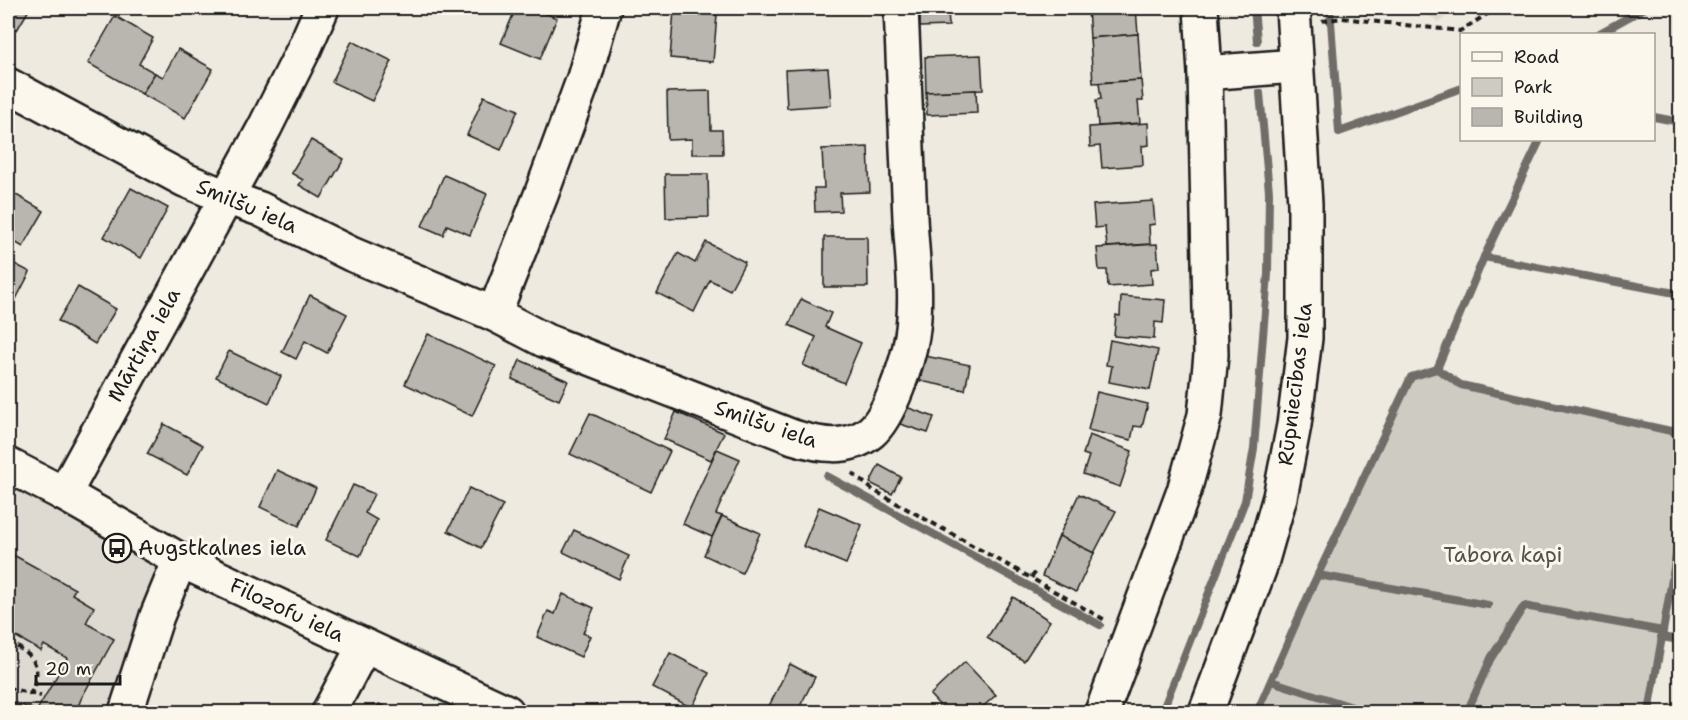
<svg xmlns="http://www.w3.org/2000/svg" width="1688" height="720" viewBox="0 0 1688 720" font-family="'Shantell Sans',sans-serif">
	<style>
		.built { fill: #dedad1 }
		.green { fill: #ceccc2; stroke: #75746f; stroke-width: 1.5 }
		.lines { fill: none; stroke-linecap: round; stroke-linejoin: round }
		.stream { stroke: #6f6d69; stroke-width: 8 }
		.building { fill: #b9b6af; stroke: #1c1c1c; stroke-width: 1.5 }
		.minor-casing { stroke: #1c1c1c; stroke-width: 38 }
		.major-casing { stroke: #1c1c1c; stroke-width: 38 }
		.path { stroke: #1c1c1c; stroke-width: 4; stroke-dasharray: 6 4.5; stroke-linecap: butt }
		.minor { stroke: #fbf7ec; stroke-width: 33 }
		.major { stroke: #fbf7ec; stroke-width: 33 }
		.labels { text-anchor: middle; stroke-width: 6; stroke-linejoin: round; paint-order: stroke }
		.street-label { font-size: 21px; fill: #1c1c1c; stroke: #fbf7ec }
		.poi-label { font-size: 21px; fill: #1c1c1c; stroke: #fbf7ec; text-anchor: start }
		.park-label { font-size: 21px; fill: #51514e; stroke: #fbf7ec }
	</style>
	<rect width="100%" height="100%" fill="#eeeadf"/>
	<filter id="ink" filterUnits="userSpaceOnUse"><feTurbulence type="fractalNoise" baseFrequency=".0167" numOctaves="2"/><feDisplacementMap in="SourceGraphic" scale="12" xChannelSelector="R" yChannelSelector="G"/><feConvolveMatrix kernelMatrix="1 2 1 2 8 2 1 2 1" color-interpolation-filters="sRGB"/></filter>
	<g filter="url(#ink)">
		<g class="built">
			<path d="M 1417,8 L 1457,8 L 1439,22 Z"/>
			<path d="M 8,479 L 163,569 L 115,712 L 8,712 Z"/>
		</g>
		<path class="green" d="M 1437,370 L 1461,385 L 1680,433 L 1680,533 L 1649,712 L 1257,712 L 1312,587 L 1411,377 Z"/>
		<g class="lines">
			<g class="stream">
				<path d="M 1254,8 L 1257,41"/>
				<path d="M 1330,8 L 1339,132 L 1462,88"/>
				<path d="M 1598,34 L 1645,8"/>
				<path d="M 1654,117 L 1680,122"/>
				<path d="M 1540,140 L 1484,257 L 1437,369 L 1461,385 L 1680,433"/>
				<path d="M 1484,257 L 1680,294"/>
				<path d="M 827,476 L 1100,625"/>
				<path d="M 1318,575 L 1488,605"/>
				<path d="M 1661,637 L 1680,640"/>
				<path d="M 1274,682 L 1368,712"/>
				<path d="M 1162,712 L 1245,501 L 1254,448 L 1268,274 L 1269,192 L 1260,93"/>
				<path d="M 1257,712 L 1312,587 L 1411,377 L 1437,369"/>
				<path d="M 1467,712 L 1491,658 L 1524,606 L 1663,631"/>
				<path d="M 1649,712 L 1680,533"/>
			</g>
		</g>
		<g class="building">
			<path d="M 8,8 L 30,8 L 17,30 L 8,24 Z"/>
			<path d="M 516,8 L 532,8 L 557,18 L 540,59 L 501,43 Z"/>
			<path d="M 920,8 L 948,8 L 949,26 L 920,27 Z"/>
			<path d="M 1088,8 L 1136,8 L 1138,34 L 1090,38 Z"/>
			<path d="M 674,11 L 717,15 L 713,62 L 670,58 Z"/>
			<path d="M 115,16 L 153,38 L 139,64 L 155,73 L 142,94 L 88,63 Z"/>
			<path d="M 1138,34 L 1141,80 L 1093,83 L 1090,38 Z"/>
			<path d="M 352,41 L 392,61 L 372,101 L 332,82 Z"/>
			<path d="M 178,49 L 213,69 L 185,118 L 142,94 L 155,73 L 163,77 Z"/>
			<path d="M 981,55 L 983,90 L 926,92 L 925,57 Z"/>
			<path d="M 828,68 L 831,105 L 787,108 L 785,70 Z"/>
			<path d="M 1141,80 L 1143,101 L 1138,101 L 1140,123 L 1098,126 L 1096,100 L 1101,99 L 1099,83 Z"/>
			<path d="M 976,90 L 977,113 L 927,115 L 926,92 Z"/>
			<path d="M 710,91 L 711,130 L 722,130 L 723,154 L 692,154 L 692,139 L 668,140 L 667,92 Z"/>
			<path d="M 484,96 L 518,110 L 501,150 L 467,135 Z"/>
			<path d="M 1148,123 L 1149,145 L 1142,146 L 1143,165 L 1102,168 L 1100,146 L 1090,147 L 1089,127 Z"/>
			<path d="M 311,140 L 344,159 L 321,198 L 299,185 L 303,180 L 291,173 Z"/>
			<path d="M 868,147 L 870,192 L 840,193 L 841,211 L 815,212 L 814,188 L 824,188 L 822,149 Z"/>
			<path d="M 665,174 L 708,174 L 709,217 L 666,218 Z"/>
			<path d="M 444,175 L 487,194 L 470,235 L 447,225 L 443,235 L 422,226 Z"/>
			<path d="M 131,188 L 168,208 L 141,258 L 104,237 Z"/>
			<path d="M 11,192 L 44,211 L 23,247 L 8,238 L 8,198 Z"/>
			<path d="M 1153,201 L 1155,224 L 1149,225 L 1150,244 L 1107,247 L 1105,227 L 1095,228 L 1093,205 Z"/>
			<path d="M 824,237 L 867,237 L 868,287 L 824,287 Z"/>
			<path d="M 706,242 L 745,262 L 730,290 L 710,280 L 694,312 L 657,293 L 678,253 L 695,263 Z"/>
			<path d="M 1157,244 L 1159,268 L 1151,269 L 1152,284 L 1108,287 L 1107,270 L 1099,270 L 1097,248 Z"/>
			<path d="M 11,262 L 30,272 L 14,303 L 8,299 L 8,269 Z"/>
			<path d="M 78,287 L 116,309 L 95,344 L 58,321 Z"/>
			<path d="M 310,295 L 347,314 L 327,353 L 305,341 L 296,359 L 282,352 Z"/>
			<path d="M 1121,296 L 1165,300 L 1163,323 L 1155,322 L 1154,339 L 1114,336 L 1116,315 L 1120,316 Z"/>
			<path d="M 801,299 L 831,313 L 825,327 L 861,343 L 844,383 L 803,365 L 816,337 L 789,325 Z"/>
			<path d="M 428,334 L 496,366 L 472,416 L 405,384 Z"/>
			<path d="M 1110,340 L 1158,350 L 1150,390 L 1109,382 L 1112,366 L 1106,365 Z"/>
			<path d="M 229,351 L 281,376 L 269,403 L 216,377 Z"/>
			<path d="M 925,356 L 970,365 L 965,390 L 920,381 Z"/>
			<path d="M 520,360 L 568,381 L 559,400 L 512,379 Z"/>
			<path d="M 1097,392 L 1148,404 L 1142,427 L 1134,426 L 1131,440 L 1088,430 Z"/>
			<path d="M 906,407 L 934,417 L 928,433 L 900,424 Z"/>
			<path d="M 676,412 L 724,433 L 711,460 L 664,439 Z"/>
			<path d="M 590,413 L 670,451 L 651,492 L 570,454 Z"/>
			<path d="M 164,424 L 203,445 L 187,475 L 147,454 Z"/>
			<path d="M 1089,435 L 1132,451 L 1120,487 L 1083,474 L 1089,456 L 1083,454 Z"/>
			<path d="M 717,449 L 740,459 L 716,514 L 722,516 L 712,537 L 683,524 Z"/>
			<path d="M 879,465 L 901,477 L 892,494 L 870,483 Z"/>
			<path d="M 277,470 L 316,488 L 299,526 L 260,507 Z"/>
			<path d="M 353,485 L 374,494 L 365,513 L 377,520 L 360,556 L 326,540 Z"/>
			<path d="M 469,488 L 503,505 L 481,548 L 448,531 Z"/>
			<path d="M 1079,494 L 1116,511 L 1094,553 L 1059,536 Z"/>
			<path d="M 819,507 L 862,525 L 846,564 L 803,546 Z"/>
			<path d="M 722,516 L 760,533 L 742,573 L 704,555 Z"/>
			<path d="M 574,530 L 629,556 L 619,579 L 563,552 Z"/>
			<path d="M 1059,536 L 1094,553 L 1076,592 L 1042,576 Z"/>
			<path d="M 8,552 L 75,589 L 72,594 L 94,607 L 86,623 L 114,639 L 81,699 L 76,712 L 36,712 L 67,658 L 44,645 L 41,651 L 8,632 Z"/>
			<path d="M 563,594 L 594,608 L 583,633 L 590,636 L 581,657 L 537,637 L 548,611 L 555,614 Z"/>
			<path d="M 1013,597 L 1050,621 L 1024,661 L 987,638 Z"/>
			<path d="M 670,653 L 709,673 L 692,708 L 652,687 Z"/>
			<path d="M 965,662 L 996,695 L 977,712 L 946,712 L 930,695 Z"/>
			<path d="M 790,664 L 815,677 L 797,712 L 766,712 Z"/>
			<path d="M 13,702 L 35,710 L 34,712 L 10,712 Z"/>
			<path d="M 379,704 L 396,712 L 374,712 Z"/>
		</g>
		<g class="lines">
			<g class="minor-casing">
				<g id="minor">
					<path d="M 1205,73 L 1295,66"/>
					<path d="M 8,85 L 185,180 L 226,197 L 260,209 L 351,254 L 494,314 L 544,340 L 793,437 C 819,445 848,451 871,432 C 890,416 908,361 912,336 C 918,298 912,256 910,218 C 907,148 904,78 901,8"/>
					<path d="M 494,314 L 541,195 L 584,78 L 604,8"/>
					<path d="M 8,465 L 64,494 L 180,560 L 507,712"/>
					<path d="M 64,494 L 265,127 L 304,49 L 322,8"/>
					<path d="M 126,712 L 157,616 L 180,560"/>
					<path d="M 329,712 L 364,646"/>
					<path d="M 1102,712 L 1184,491 L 1205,415 L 1211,355 L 1205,73 L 1201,8"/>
				</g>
			</g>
			<g class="major-casing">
				<path id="major" d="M 1206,712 L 1260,567 L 1280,497 L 1294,425 L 1305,338 L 1305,204 L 1293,8"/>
			</g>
			<g class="path">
				<path d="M 1322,21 L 1342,18 L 1460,31 L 1497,8"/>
				<path d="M 852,473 L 873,490 L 1031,578"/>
				<path d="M 1035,573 L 1031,578 L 1105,620"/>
				<path d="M 8,641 C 33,656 44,663 31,693"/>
				<path d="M 8,688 L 41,696"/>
			</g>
			<use href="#minor" class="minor"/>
			<use href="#major" class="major"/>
		</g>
	</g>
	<defs>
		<g id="bus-ring" transform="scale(1.5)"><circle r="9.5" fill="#fbf7ec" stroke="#1c1c1c" stroke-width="1.5"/><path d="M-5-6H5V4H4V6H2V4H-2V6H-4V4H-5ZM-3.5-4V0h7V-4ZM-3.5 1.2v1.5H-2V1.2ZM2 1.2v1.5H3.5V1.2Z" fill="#1c1c1c"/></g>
	</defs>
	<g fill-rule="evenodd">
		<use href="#bus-ring" x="117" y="548"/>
	</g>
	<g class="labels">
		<g class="street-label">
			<text transform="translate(247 206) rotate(23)" y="7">Smilšu iela</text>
			<text transform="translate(144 345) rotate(-61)" y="7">Mārtiņa iela</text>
			<text transform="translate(1295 384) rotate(-83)" y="7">Rūpniecības iela</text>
			<text transform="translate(766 424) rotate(19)" y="7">Smilšu iela</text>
			<text transform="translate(287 610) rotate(25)" y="7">Filozofu iela</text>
		</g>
		<g class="poi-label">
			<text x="138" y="555">Augstkalnes iela</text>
		</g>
		<g class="park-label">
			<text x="1503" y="562">Tabora kapi</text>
		</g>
	</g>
	<rect width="1688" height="720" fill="none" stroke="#fbf7ec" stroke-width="30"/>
	<rect x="15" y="15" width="1658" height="690" fill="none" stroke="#1c1c1c" stroke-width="2" filter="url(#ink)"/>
	<rect x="1460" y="33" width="195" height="108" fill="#fbf7ec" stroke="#a29f99" stroke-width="1.5"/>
	<rect x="1472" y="52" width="30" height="9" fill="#fbf7ec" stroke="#a29f99" stroke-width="1.5"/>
	<text x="1514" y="63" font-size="18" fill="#1c1c1c">Road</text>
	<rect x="1472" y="78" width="30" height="18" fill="#ceccc2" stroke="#a29f99" stroke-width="1.5"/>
	<text x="1514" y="93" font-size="18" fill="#1c1c1c">Park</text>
	<rect x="1472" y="108" width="30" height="18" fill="#b9b6af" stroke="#a29f99" stroke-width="1.5"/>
	<text x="1514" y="123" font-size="18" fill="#1c1c1c">Building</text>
	<path d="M36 675v9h84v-9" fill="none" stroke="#1c1c1c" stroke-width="3"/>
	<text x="45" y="675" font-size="18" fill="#1c1c1c" stroke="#fbf7ec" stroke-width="4.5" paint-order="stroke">20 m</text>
</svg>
